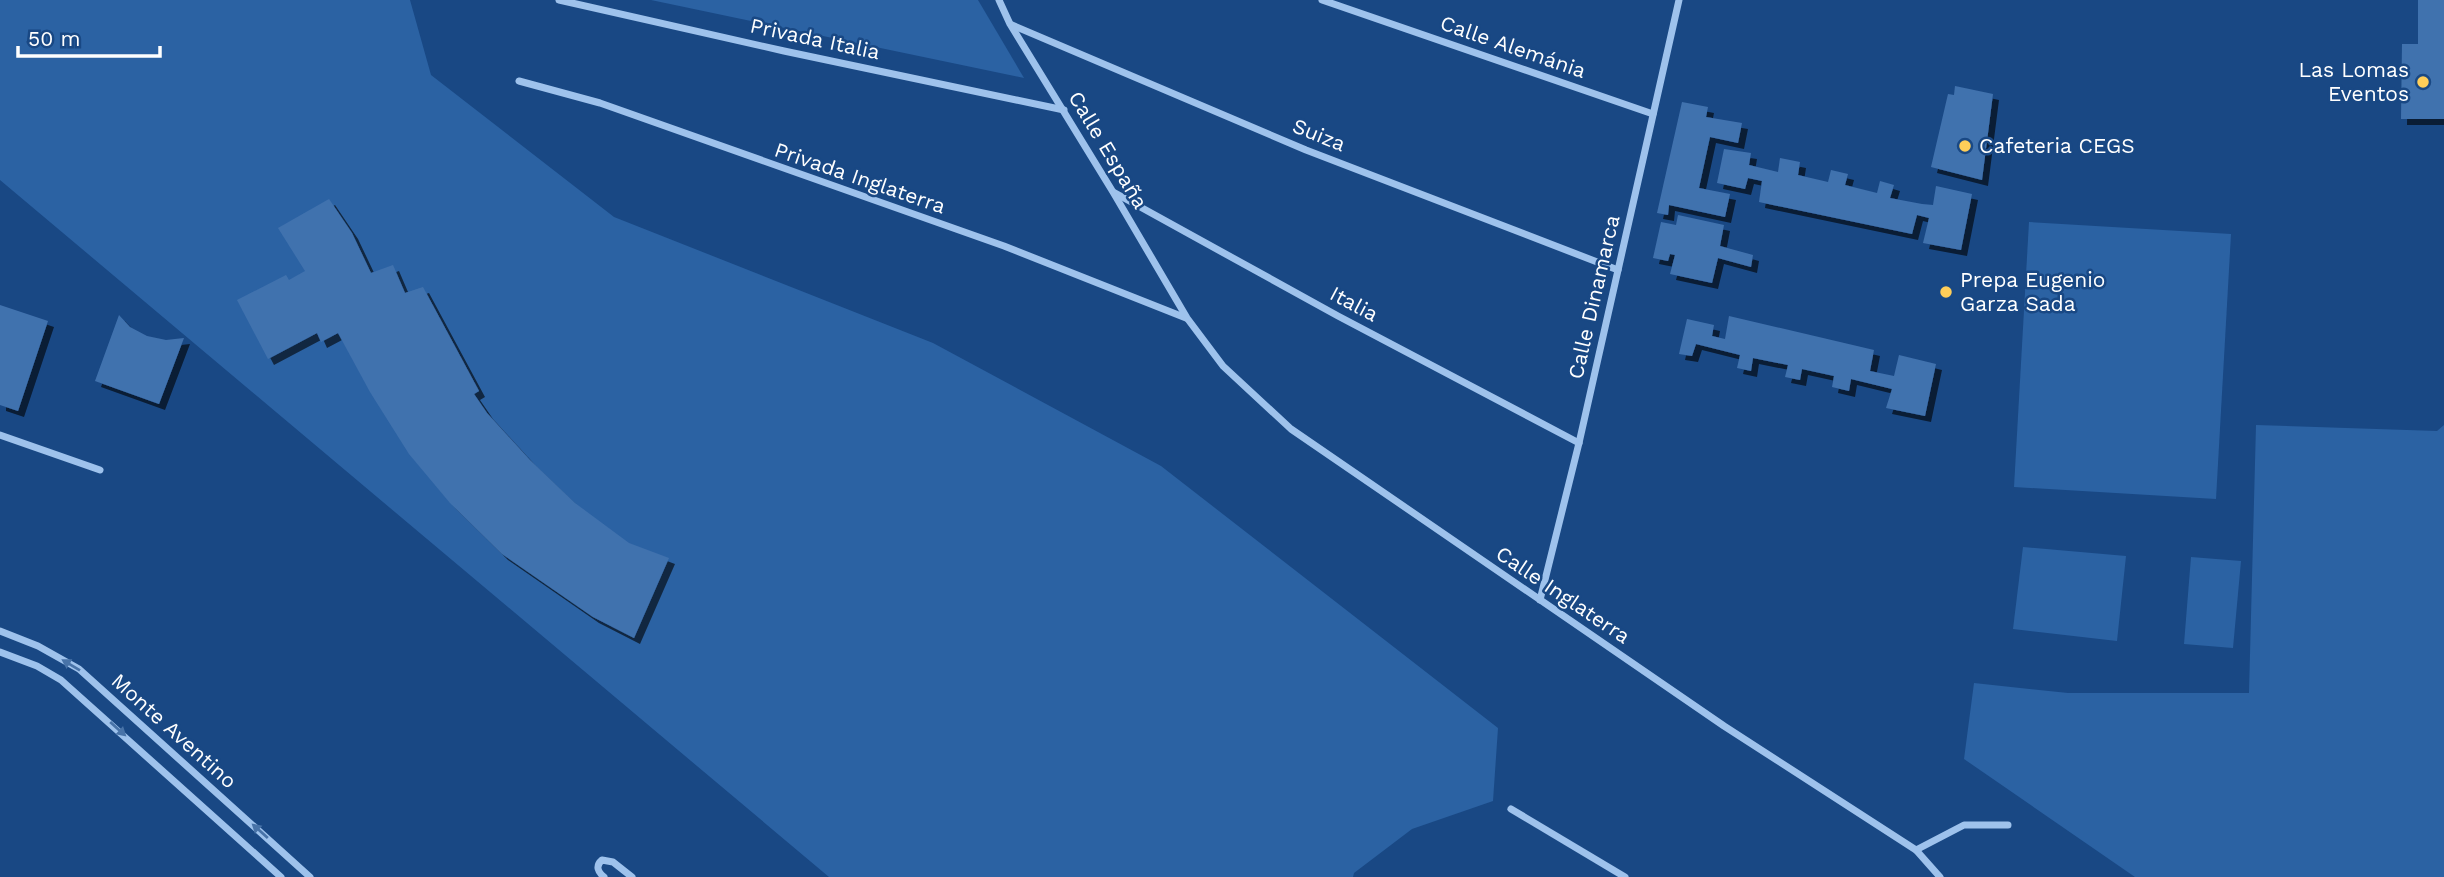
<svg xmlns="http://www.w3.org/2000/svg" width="2444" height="877" viewBox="0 0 2444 877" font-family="'Work Sans',sans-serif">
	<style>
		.green { fill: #2b62a3 }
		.building { fill: #4172ae; filter: url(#shadow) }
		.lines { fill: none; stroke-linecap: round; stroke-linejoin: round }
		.street { stroke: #9ec2ec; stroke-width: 7 }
		.oneway { fill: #4873a8 }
		.poi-dot { fill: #ffce59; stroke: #194884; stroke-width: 2.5 }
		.labels { text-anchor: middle; stroke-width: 5; stroke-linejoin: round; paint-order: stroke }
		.street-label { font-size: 21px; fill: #fff; stroke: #194884 }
		.poi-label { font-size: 21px; fill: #fff; stroke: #194884; text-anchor: start }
	</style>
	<defs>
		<filter id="shadow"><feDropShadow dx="6" dy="6" stdDeviation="0" flood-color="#0009"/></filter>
	</defs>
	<rect width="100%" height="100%" fill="#194884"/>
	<g class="green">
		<path d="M 0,0 L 410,0 L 431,75 L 614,217 L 933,343 L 1161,466 L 1498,728 L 1493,801 L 1412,829 L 1354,873 L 1353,877 L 829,877 L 0,180 Z"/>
		<path d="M 651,0 L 978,0 L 1024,78 Z"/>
		<path d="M 2029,222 L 2231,234 L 2216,499 L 2014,487 Z"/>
		<path d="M 2256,425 L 2437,431 L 2444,425 L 2444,877 L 2135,877 L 1964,759 L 1974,683 L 2068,693 L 2249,693 Z"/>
		<path d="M 2023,547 L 2126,556 L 2117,641 L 2013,629 Z"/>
		<path d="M 2191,557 L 2241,561 L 2233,648 L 2184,644 Z"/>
	</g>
	<g class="building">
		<path d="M 2418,0 L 2444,0 L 2444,119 L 2401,119 L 2402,44 L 2418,44 Z"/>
		<path d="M 1955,86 L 1993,94 L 1982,180 L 1931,167 L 1948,94 L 1954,95 Z"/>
		<path d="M 1682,102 L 1708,107 L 1706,117 L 1742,123 L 1738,143 L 1710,137 L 1699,188 L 1730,194 L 1725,217 L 1669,205 L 1668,215 L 1657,213 Z"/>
		<path d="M 1724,149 L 1751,153 L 1749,165 L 1778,172 L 1780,158 L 1800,162 L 1798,175 L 1828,182 L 1831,170 L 1848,174 L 1845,185 L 1877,193 L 1880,181 L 1894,185 L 1890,198 L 1922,204 L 1933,205 L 1936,186 L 1972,194 L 1961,250 L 1923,243 L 1929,218 L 1917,215 L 1912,234 L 1759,202 L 1762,181 L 1748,178 L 1745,189 L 1717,183 Z"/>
		<path d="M 329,199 L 352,233 L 371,273 L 393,265 L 405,293 L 423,287 L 479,391 L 474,394 L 487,413 L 530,460 L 575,503 L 629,543 L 669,558 L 634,638 L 593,617 L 502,554 L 450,503 L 409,454 L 370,392 L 338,333 L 321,342 L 317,333 L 268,359 L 237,300 L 286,275 L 289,280 L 305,271 L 278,228 Z"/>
		<path d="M 1678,215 L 1724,225 L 1720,246 L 1753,255 L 1751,267 L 1718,258 L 1712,283 L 1670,274 L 1675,255 L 1670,254 L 1668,261 L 1653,258 L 1661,222 L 1676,225 Z"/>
		<path d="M 0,305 L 48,321 L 18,411 L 0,405 Z"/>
		<path d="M 119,315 L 130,327 L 147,336 L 166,340 L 184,338 L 159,404 L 95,381 Z"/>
		<path d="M 1729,316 L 1874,350 L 1870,371 L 1894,376 L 1899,355 L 1936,364 L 1925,416 L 1886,408 L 1892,389 L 1851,379 L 1849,391 L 1832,387 L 1834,376 L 1802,369 L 1800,380 L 1785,377 L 1788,365 L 1753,358 L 1751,371 L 1737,368 L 1740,355 L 1696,344 L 1692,356 L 1679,354 L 1687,319 L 1714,325 L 1712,336 L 1725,339 Z"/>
	</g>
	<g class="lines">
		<g class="street">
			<path d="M 559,0 L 784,51 L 1064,110"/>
			<path d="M 999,0 L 1010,24 L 1113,192 L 1187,318 L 1223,366 L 1291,429 L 1724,726 L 1916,850 L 1940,877"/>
			<path d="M 1322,0 L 1653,114"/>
			<path d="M 1012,25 L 1306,150 L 1618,270"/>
			<path d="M 519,81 L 600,103 L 1004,246 L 1186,318"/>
			<path d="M 1115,193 L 1338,316 L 1579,443"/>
			<path d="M 0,435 L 100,470"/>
			<path d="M 1540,600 L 1579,443 L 1679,0"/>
			<path d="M 0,631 L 38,646 L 79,669 L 310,877"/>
			<path d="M 0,652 L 37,666 L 61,680 L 281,877"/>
			<path d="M 1511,809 L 1625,877"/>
			<path d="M 1916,850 L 1964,825 L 2008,825"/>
			<path d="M 604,877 C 598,872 595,866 602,860 L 613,862 L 632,877"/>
		</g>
	</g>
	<defs><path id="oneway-solid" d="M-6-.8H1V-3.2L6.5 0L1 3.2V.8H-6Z" transform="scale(1.75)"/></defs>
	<g class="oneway">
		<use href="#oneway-solid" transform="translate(71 665) rotate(-149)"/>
		<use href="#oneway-solid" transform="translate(118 729) rotate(42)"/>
		<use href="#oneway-solid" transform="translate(260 831) rotate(-138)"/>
	</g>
	<g class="poi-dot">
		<circle cx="2423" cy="82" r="7"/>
		<circle cx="1965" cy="146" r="7"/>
		<circle cx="1946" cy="292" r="7"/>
	</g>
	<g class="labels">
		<g class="street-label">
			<text transform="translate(815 39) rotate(12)" y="7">Privada Italia</text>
			<text transform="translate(1513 47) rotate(19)" y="7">Calle Alemánia</text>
			<text transform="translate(1319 135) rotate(22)" y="7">Suiza</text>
			<text transform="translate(1108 150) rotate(59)" y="7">Calle España</text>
			<text transform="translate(860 178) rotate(19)" y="7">Privada Inglaterra</text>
			<text transform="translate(1594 297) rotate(-77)" y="7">Calle Dinamarca</text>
			<text transform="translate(1354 304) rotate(28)" y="7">Italia</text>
			<text transform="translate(1563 595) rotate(34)" y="7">Calle Inglaterra</text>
			<text transform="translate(174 731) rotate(42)" y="7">Monte Aventino</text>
		</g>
		<g class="poi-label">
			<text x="2409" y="77" text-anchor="end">Las Lomas<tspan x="2409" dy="24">Eventos</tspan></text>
			<text x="1979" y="153">Cafeteria CEGS</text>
			<text x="1960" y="287">Prepa Eugenio<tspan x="1960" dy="24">Garza Sada</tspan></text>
		</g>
	</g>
	<path d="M18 46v10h142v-10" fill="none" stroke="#ffffff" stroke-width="3.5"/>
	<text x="28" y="46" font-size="21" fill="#ffffff" stroke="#194884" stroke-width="5" paint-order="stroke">50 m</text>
</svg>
